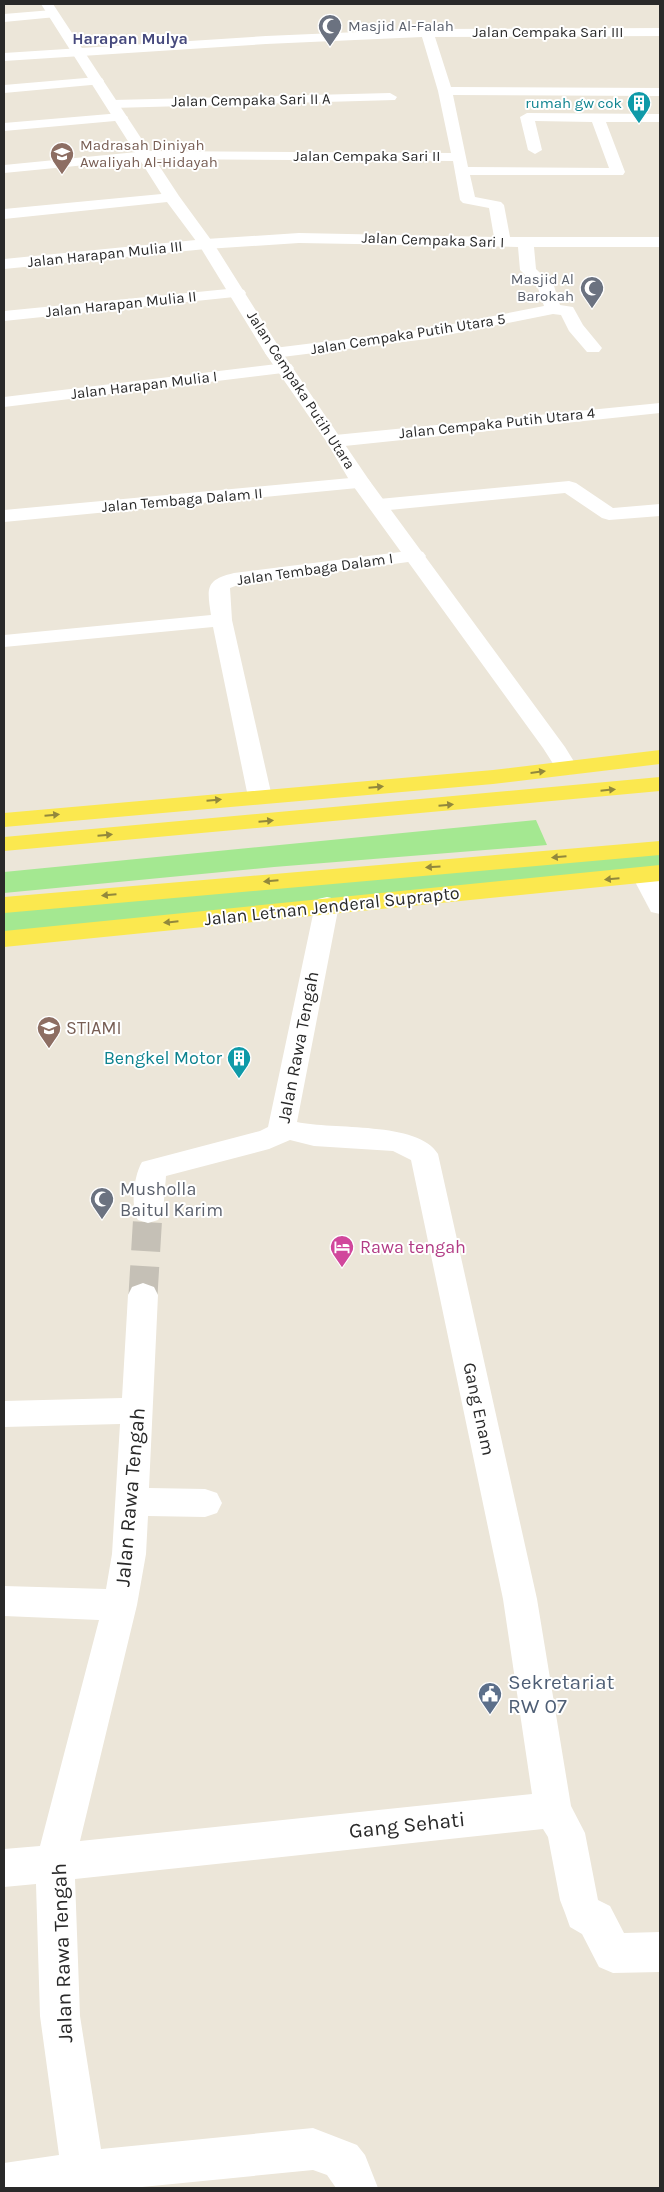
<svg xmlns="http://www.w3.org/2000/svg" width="664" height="2192" viewBox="0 0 664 2192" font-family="Karla,sans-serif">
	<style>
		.green { fill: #a4e891 }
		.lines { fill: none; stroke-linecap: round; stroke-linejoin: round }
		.street-tunnel { stroke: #c5c0b6; stroke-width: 29; stroke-dasharray: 29 15; stroke-linecap: butt }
		.street { fill: #fff; fill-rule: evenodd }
		.secondary { fill: #fff; fill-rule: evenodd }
		.primary { fill: #fbe84f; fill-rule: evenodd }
		.oneway { fill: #92883c }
		.labels { text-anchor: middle; stroke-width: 4; stroke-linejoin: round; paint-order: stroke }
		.far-worship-label { font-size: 15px; fill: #5b616d; stroke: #fff; text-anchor: start }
		.far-street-label { font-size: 15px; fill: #292929; stroke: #fff }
		.far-culture-label { font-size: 15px; fill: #0d838f; stroke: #fff; text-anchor: end }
		.far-education-label { font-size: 15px; fill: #785e54; stroke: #fff; text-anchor: start }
		.far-quarter-label { font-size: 16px; font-weight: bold; fill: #46497d; stroke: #fff }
		.street-label { font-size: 18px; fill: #292929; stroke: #fff }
		.education-label { font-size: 18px; fill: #785e54; stroke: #fff; text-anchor: start }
		.culture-label { font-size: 18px; fill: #0d838f; stroke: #fff; text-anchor: end }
		.worship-label { font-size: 18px; fill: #5b616d; stroke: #fff; text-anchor: start }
		.hotel-label { font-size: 18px; fill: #b23c85; stroke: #fff; text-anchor: start }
		.near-street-label { font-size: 21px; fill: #292929; stroke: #fff }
		.near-service-label { font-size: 21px; fill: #4e5e75; stroke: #fff; text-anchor: start }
	</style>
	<rect width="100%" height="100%" fill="#ece6d9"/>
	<g class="green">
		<path d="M 536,820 L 547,845 L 274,867 L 4,893 L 4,872 Z"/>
		<path d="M 660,846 L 660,872 L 4,939 L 4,905 Z"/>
	</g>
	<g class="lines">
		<path class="street-tunnel" d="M 143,1295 L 148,1212"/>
		<g class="street">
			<path d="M 52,10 L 58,14 L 56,17 L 4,22 L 4,14 Z"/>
			<path d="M 660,28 L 660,36 L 435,37 L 451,87 L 660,88 L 660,96 L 453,95 L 468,167 L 609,168 L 592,122 L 535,121 L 542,150 L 535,154 L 528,150 L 520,117 L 527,113 L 660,114 L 660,122 L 606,122 L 625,172 L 623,175 L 470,175 L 475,197 L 501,202 L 504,205 L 510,237 L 660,237 L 660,247 L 534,247 L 536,269 L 554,286 L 560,305 L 573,307 L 583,325 L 602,348 L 599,352 L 587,352 L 569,331 L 561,315 L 553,314 L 427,339 L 274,358 L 268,357 L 265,353 L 268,349 L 274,348 L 427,329 L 544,306 L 538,288 L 520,270 L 518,247 L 299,243 L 206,249 L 4,269 L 4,259 L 206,239 L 299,233 L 494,237 L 489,208 L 463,203 L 460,200 L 453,161 L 147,159 L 4,173 L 4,165 L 147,151 L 451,153 L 438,91 L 422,37 L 266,44 L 4,61 L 4,53 L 266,36 L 427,29 Z"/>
			<path d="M 97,77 L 102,78 L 104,81 L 102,84 L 4,93 L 4,85 Z"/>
			<path d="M 390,93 L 397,97 L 395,100 L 113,108 L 106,104 L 113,100 Z"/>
			<path d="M 121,113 L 128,117 L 126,120 L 4,131 L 4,123 Z"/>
			<path d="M 172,193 L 177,195 L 180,198 L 177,201 L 4,219 L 4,209 Z"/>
			<path d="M 238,288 L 244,290 L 246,293 L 244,296 L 4,321 L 4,311 Z"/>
			<path d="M 285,363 L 291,364 L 294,368 L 291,372 L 4,407 L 4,397 Z"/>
			<path d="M 660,403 L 660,413 L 335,447 L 328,445 L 326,441 L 328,437 L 335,435 Z"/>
			<path d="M 361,477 L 368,479 L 371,483 L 368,487 L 4,522 L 4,510 Z"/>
			<path d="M 569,481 L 576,483 L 613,508 L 660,504 L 660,516 L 609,520 L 602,518 L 565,493 L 379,511 L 372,509 L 369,505 L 372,501 L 379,499 Z"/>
			<path d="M 416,550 L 423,552 L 426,556 L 423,560 L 238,585 L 230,588 L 232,620 L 272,797 L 268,802 L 260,804 L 252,802 L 248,797 L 213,627 L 4,647 L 4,635 L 211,615 C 207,588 205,580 234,573 Z"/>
			<path d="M 327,897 L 336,899 L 339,905 L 297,1122 C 332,1130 419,1121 438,1154 L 537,1599 L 571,1806 L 585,1833 L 598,1900 L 610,1906 L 624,1933 L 660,1932 L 660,1972 L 613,1973 L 599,1967 L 582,1934 L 570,1927 L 565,1913 L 560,1900 L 548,1837 L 543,1829 L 75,1879 L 80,2016 L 101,2149 L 313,2128 L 357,2145 L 365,2155 L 378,2188 L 336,2188 L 327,2175 L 313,2170 L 132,2188 L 4,2188 L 4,2163 L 59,2155 L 40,2016 L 36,1884 L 4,1887 L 4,1849 L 40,1846 L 99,1620 L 4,1616 L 4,1586 L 106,1589 L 112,1554 L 120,1424 L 4,1427 L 4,1401 L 122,1398 L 128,1295 L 132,1287 L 143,1283 L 154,1287 L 158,1295 L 149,1488 L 205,1489 L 217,1493 L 222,1503 L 217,1513 L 205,1517 L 148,1516 L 146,1554 L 137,1605 L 80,1841 L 532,1794 L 503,1599 L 411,1160 L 393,1151 L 314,1146 L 290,1140 L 269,1149 L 166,1176 L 163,1212 L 158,1220 L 148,1223 L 138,1220 C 130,1206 134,1175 142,1162 L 260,1131 L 268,1127 L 315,905 L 318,899 Z"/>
		</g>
		<g class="secondary">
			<path d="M 41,4 L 53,4 L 179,196 L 214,244 L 282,352 L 369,480 L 565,747 L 578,768 L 575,773 L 567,775 L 559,773 L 543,748 L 351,483 L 326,441 L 265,353 L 199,245 L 164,198 Z"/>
			<path d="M 644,868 L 653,871 L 660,883 L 660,914 L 651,912 L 632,876 L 635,871 Z"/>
		</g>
		<g class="primary">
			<path d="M 660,750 L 660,764 L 493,784 L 4,827 L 4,813 L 493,770 Z"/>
			<path d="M 660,777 L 660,791 L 4,851 L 4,837 Z"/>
			<path d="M 660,841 L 660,855 L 4,913 L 4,897 Z"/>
			<path d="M 660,865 L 660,881 L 4,947 L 4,931 Z"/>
		</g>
	</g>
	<defs><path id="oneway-solid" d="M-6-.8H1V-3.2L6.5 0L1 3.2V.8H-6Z" transform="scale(1.25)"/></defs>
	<g class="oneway">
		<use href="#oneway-solid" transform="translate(538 772) rotate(-7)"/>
		<use href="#oneway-solid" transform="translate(376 787) rotate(-5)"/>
		<use href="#oneway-solid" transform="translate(608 790) rotate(-6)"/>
		<use href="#oneway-solid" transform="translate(214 800) rotate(-5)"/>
		<use href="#oneway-solid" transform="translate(446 805) rotate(-5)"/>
		<use href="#oneway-solid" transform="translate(52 815) rotate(-5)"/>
		<use href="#oneway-solid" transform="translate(266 821) rotate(-5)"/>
		<use href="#oneway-solid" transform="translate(105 835) rotate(-5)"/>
		<use href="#oneway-solid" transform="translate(559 857) rotate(175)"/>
		<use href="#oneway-solid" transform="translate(433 867) rotate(176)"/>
		<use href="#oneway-solid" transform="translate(612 879) rotate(175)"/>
		<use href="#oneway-solid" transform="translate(271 881) rotate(175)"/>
		<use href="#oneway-solid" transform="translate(109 895) rotate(175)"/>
		<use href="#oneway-solid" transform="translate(171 922) rotate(174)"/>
	</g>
	<defs>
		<g id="mosque-pin" transform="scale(1.25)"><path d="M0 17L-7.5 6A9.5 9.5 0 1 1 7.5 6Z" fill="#6b7280" stroke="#fff"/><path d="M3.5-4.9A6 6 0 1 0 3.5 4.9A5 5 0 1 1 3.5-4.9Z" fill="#fff"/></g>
		<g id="building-pin" transform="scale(1.25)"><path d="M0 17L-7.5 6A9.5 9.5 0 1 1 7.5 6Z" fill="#0f9aa8" stroke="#fff"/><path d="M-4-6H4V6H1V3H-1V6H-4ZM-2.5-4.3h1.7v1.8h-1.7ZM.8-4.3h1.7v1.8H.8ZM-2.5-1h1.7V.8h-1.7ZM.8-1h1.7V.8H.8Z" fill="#fff"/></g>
		<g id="school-pin" transform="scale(1.25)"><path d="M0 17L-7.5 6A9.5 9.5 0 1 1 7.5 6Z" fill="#8d6e63" stroke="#fff"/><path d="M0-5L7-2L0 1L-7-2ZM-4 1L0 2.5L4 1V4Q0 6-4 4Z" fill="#fff"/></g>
		<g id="university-pin" transform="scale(1.25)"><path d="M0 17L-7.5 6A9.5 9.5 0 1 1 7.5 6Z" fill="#8d6e63" stroke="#fff"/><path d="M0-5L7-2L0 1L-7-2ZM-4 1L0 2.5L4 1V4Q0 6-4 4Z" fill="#fff"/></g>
		<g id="hotel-pin" transform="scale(1.25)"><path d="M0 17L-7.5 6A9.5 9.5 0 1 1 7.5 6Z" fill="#d1479c" stroke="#fff"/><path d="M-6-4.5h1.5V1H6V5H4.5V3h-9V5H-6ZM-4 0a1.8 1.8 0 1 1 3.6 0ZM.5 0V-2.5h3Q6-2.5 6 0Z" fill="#fff"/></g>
		<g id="civic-pin" transform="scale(1.25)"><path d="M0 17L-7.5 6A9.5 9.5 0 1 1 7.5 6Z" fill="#5c6f8a" stroke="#fff"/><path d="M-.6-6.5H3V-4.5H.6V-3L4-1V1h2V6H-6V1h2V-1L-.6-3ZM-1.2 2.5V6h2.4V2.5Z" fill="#fff"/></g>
	</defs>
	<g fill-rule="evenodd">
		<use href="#mosque-pin" x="330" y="26"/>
		<use href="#building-pin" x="639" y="103"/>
		<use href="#school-pin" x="62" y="154"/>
		<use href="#mosque-pin" x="592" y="288"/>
		<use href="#university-pin" x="49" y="1028"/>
		<use href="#building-pin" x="239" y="1058"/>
		<use href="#mosque-pin" x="102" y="1199"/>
		<use href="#hotel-pin" x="342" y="1247"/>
		<use href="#civic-pin" x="490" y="1694"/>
	</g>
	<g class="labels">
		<g class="far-worship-label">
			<text x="348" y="31">Masjid Al-Falah</text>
			<text x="574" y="284" text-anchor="end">Masjid Al<tspan x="574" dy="17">Barokah</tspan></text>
		</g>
		<g class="far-street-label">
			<text x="548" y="37">Jalan Cempaka Sari III</text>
			<text transform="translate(251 100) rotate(-1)" y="5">Jalan Cempaka Sari II A</text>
			<text x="367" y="161">Jalan Cempaka Sari II</text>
			<text transform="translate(433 240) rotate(2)" y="5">Jalan Cempaka Sari I</text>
			<text transform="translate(105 254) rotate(-6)" y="5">Jalan Harapan Mulia III</text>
			<text transform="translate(121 304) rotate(-6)" y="5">Jalan Harapan Mulia II</text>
			<text transform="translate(408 334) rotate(-9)" y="5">Jalan Cempaka Putih Utara 5</text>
			<text transform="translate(144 385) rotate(-7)" y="5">Jalan Harapan Mulia I</text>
			<text transform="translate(301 390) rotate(57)" y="5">Jalan Cempaka Putih Utara</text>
			<text transform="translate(497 423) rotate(-6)" y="5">Jalan Cempaka Putih Utara 4</text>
			<text transform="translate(182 500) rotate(-5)" y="5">Jalan Tembaga Dalam II</text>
			<text transform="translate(315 569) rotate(-8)" y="5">Jalan Tembaga Dalam I</text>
		</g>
		<g class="far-culture-label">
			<text x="622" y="108">rumah gw cok</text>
		</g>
		<g class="far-education-label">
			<text x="80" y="150">Madrasah Diniyah<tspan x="80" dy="17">Awaliyah Al-Hidayah</tspan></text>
		</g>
		<g class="far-quarter-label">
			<text x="130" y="44">Harapan Mulya</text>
		</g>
		<g class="street-label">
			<text transform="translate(332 906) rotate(-6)" y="6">Jalan Letnan Jenderal Suprapto</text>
			<text transform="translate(298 1047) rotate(-79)" y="6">Jalan Rawa Tengah</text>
			<text transform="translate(479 1409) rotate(78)" y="6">Gang Enam</text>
		</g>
		<g class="education-label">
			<text x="66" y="1034">STIAMI</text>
		</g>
		<g class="culture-label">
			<text x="222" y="1064">Bengkel Motor</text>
		</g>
		<g class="worship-label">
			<text x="120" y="1195">Musholla<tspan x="120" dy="21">Baitul Karim</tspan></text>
		</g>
		<g class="hotel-label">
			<text x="360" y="1253">Rawa tengah</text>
		</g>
		<g class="near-street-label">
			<text transform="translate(130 1497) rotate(-85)" y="7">Jalan Rawa Tengah</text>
			<text transform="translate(407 1825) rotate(-6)" y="7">Gang Sehati</text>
			<text transform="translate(62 1953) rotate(-92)" y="7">Jalan Rawa Tengah</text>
		</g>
		<g class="near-service-label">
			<text x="508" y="1689">Sekretariat<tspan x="508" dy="24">RW 07</tspan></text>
		</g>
	</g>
	<rect width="664" height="2192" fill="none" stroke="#292929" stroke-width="10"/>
</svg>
